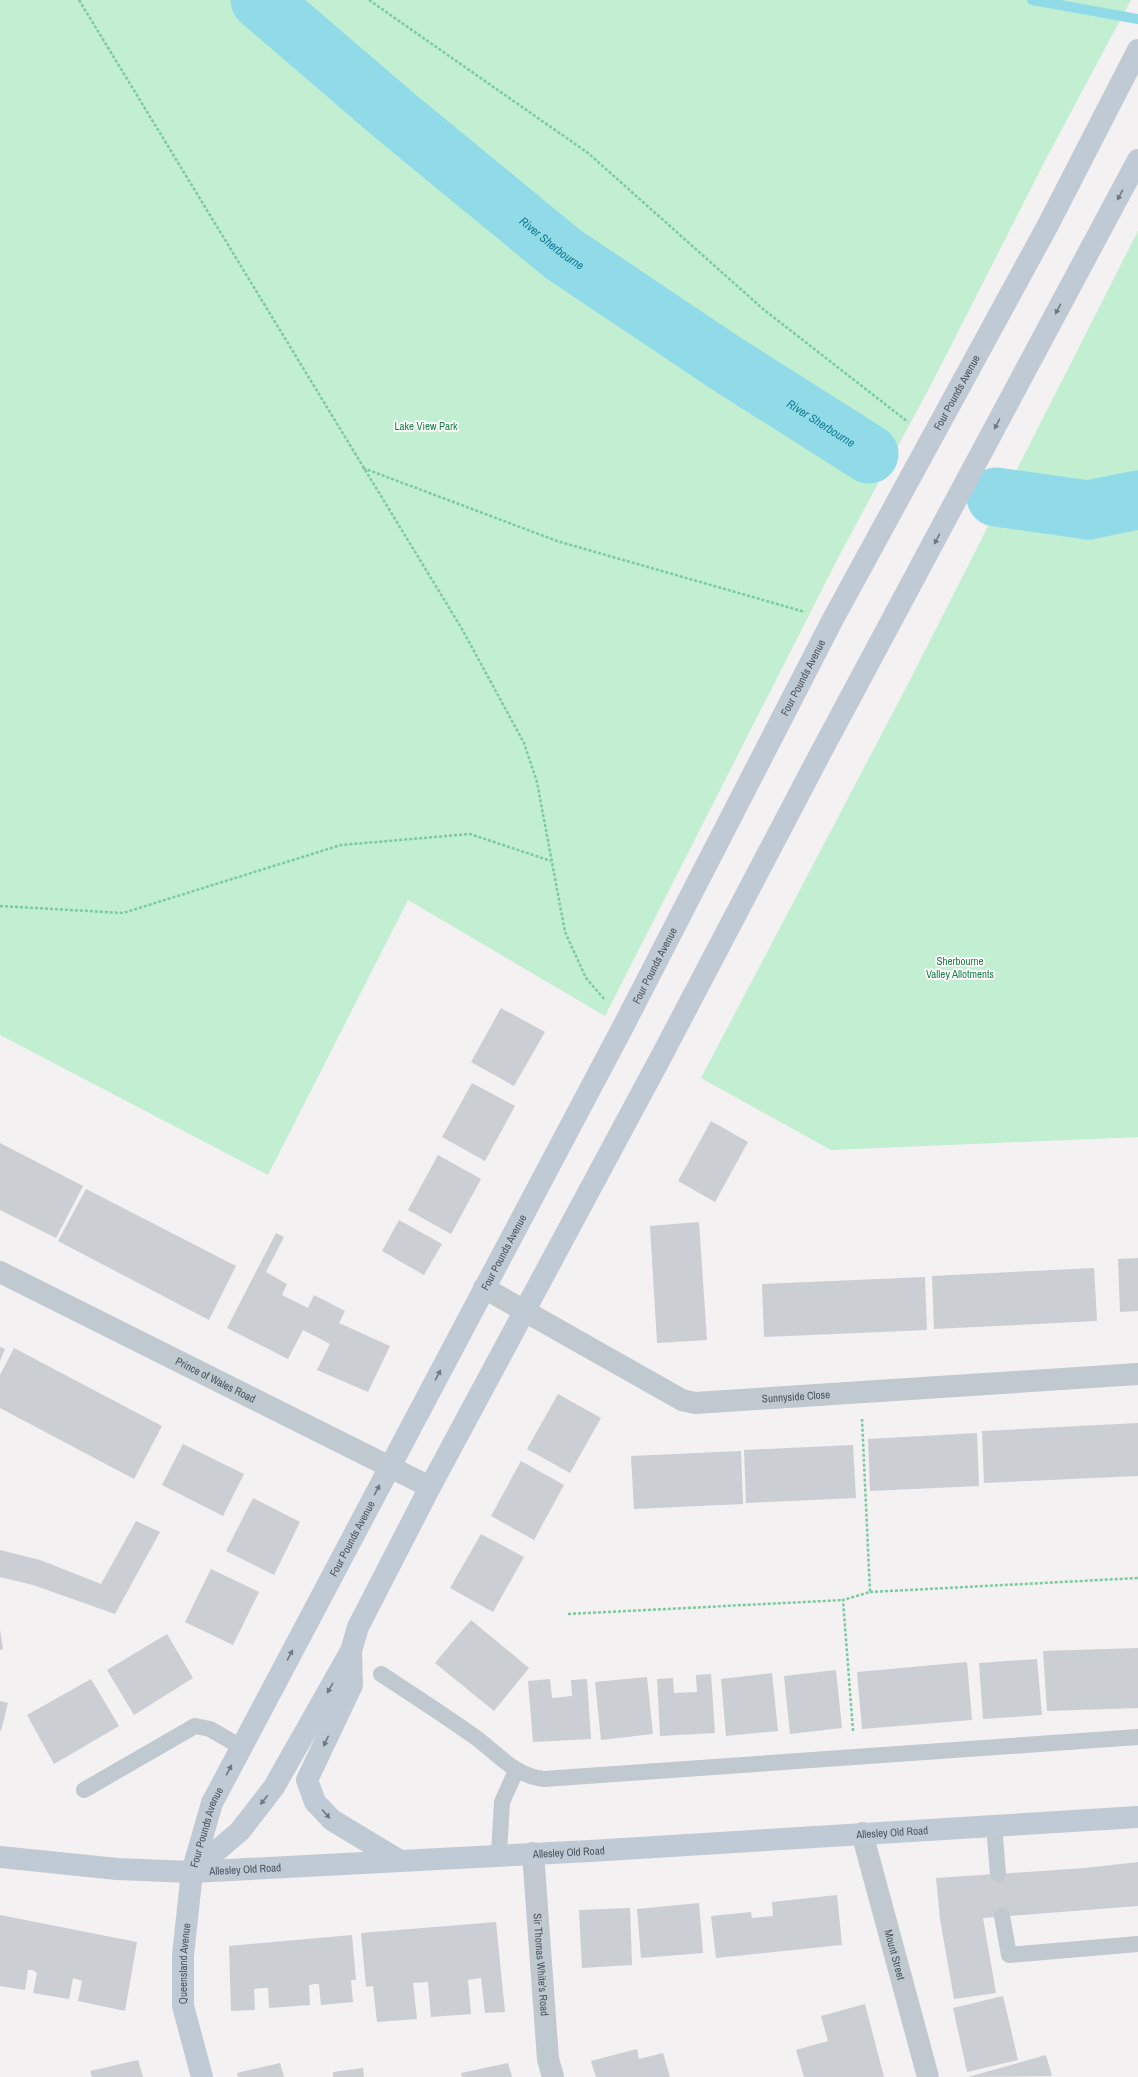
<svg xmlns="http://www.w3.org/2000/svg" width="1138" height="2077" viewBox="0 0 1138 2077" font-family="'Archivo Narrow',sans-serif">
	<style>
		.green { fill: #c2eed1 }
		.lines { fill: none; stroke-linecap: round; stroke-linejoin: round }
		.stream { stroke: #91dbe9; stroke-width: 10 }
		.river { stroke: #91dbe9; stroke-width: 59 }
		.building { fill: #cbced3 }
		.path { stroke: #7bcba0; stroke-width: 2.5; stroke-dasharray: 3 2; stroke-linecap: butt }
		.service { stroke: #c0c9cf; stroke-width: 16 }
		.minor { stroke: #c0c9cf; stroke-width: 22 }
		.secondary { stroke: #c0cad4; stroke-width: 22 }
		.oneway { fill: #6d7881 }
		.labels { text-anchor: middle; stroke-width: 3.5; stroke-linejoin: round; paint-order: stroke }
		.street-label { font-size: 11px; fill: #4a555e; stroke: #fff }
		.park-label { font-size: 11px; fill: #1b7f48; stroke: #fff }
		.water-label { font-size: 12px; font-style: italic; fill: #127d92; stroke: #fff }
	</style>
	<rect width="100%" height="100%" fill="#f3f1f1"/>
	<g class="green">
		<path d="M 0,0 L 1131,0 L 1048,155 L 935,377 L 837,560 L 605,1016 L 408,900 L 268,1175 L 0,1035 Z"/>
		<path d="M 1138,231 L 1138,1137 L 831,1150 L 701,1078 L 908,684 Z"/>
	</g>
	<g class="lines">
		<path class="stream" d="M 1032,0 L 1138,19"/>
		<g class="river">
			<path id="s1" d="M 260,0 L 394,115 L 563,254 L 727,364 L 869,454"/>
			<path d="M 996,497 L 1088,510 L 1138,500"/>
		</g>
	</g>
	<g class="building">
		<path d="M 501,1008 L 545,1032 L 514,1086 L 471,1062 Z"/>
		<path d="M 472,1083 L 515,1106 L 485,1161 L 442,1137 Z"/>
		<path d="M 711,1121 L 748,1142 L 715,1202 L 678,1181 Z"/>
		<path d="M 0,1143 L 83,1186 L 56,1238 L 0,1210 Z"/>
		<path d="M 438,1155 L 481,1179 L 451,1234 L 408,1210 Z"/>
		<path d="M 86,1189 L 236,1266 L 209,1320 L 58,1241 Z"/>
		<path d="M 399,1220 L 442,1244 L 424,1275 L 382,1251 Z"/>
		<path d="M 699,1222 L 707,1340 L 657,1343 L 650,1226 Z"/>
		<path d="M 276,1233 L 284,1237 L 266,1272 L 287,1284 L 282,1295 L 308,1308 L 314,1295 L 345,1311 L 339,1323 L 390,1346 L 368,1392 L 317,1370 L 330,1344 L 303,1330 L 288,1359 L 227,1328 Z"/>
		<path d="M 1138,1258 L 1138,1311 L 1120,1312 L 1118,1259 Z"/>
		<path d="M 1094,1268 L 1097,1321 L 934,1329 L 932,1276 Z"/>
		<path d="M 925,1277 L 927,1330 L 764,1337 L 762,1284 Z"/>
		<path d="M 0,1347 L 5,1349 L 0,1361 Z"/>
		<path d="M 14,1348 L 162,1426 L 134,1479 L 0,1408 L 0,1375 Z"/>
		<path d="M 558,1394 L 601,1418 L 570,1473 L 527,1449 Z"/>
		<path d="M 1138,1423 L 1138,1476 L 984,1483 L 982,1431 Z"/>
		<path d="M 977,1433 L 979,1486 L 870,1491 L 868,1439 Z"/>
		<path d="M 183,1444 L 244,1474 L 223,1516 L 162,1485 Z"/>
		<path d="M 853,1445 L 856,1498 L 746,1503 L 744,1450 Z"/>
		<path d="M 741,1451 L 743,1504 L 634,1509 L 631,1456 Z"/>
		<path d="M 521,1461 L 564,1485 L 534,1540 L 491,1516 Z"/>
		<path d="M 253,1498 L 300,1522 L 274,1575 L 226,1551 Z"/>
		<path d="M 136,1521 L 160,1532 L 115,1614 L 33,1585 L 0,1577 L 0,1550 L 40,1560 L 101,1584 Z"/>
		<path d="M 481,1534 L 524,1557 L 493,1612 L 450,1588 Z"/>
		<path d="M 211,1569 L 259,1592 L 233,1645 L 185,1622 Z"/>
		<path d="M 471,1620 L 529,1668 L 494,1711 L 435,1663 Z"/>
		<path d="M 0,1629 L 3,1649 L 0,1650 Z"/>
		<path d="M 167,1634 L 193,1678 L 134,1715 L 107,1670 Z"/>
		<path d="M 1138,1648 L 1138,1708 L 1047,1711 L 1043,1651 Z"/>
		<path d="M 1037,1659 L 1042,1715 L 983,1719 L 979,1663 Z"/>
		<path d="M 967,1662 L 972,1720 L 862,1729 L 857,1672 Z"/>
		<path d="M 836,1670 L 842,1728 L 790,1734 L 784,1676 Z"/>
		<path d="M 772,1673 L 778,1731 L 726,1736 L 721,1679 Z"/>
		<path d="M 711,1674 L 715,1733 L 660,1736 L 657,1679 L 673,1678 L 674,1693 L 697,1692 L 696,1675 Z"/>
		<path d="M 647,1677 L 653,1734 L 601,1740 L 595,1682 Z"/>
		<path d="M 91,1679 L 119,1726 L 54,1764 L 27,1715 Z"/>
		<path d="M 550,1679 L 552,1698 L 572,1696 L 571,1680 L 587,1679 L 591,1739 L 533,1742 L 528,1681 Z"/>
		<path d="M 0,1701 L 8,1703 L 1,1731 L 0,1731 Z"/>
		<path d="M 1138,1862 L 1138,1906 L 983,1918 L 996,1993 L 954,1999 L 940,1919 L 936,1878 L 1085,1868 Z"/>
		<path d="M 837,1895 L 842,1945 L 716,1958 L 711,1916 L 751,1912 L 752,1918 L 773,1916 L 772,1902 Z"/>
		<path d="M 699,1903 L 703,1953 L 641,1958 L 637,1909 Z"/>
		<path d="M 630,1908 L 632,1965 L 582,1968 L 579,1910 Z"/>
		<path d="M 0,1915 L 137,1942 L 125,2011 L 78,2001 L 82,1981 L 73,1978 L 69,1999 L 33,1993 L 37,1973 L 33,1970 L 28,1970 L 25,1990 L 0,1986 Z"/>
		<path d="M 496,1922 L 505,2012 L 485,2013 L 481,1978 L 468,1980 L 471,2014 L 431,2017 L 428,1982 L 413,1983 L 417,2019 L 377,2022 L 373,1986 L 366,1987 L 361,1933 Z"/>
		<path d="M 352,1935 L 356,1980 L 351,1980 L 353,2002 L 321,2005 L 319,1984 L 315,1984 L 309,1985 L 310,2005 L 269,2008 L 268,1988 L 263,1988 L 254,1989 L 255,2010 L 231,2011 L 229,1946 Z"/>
		<path d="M 1003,1996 L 1018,2060 L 967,2072 L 953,2008 Z"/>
		<path d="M 865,2004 L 884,2077 L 804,2077 L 796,2050 L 828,2041 L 821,2016 Z"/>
		<path d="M 637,2049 L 639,2059 L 663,2053 L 670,2077 L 596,2077 L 591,2061 Z"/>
		<path d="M 1046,2055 L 1052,2076 L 968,2077 Z"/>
		<path d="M 138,2060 L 143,2077 L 92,2077 L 90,2071 Z"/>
		<path d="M 280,2063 L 284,2077 L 238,2077 L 237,2073 Z"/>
		<path d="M 508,2063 L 512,2077 L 462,2077 L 461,2073 Z"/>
		<path d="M 363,2068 L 364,2077 L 333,2077 L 333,2072 Z"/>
	</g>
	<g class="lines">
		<g class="path">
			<path d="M 79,0 L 462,629 L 524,743 L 537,782 L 565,932 L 586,978 L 605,1000"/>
			<path d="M 369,0 L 588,153 L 763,309 L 908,422"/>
			<path d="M 363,468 L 557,541 L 805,612"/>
			<path d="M 0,906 L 123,913 L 341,845 L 470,834 L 551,861"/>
			<path d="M 870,1592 L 1138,1578"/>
			<path d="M 568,1614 L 843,1600"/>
			<path d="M 853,1731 L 843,1600 L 870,1592 L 862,1419"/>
		</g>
		<g class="service">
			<path d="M 381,1674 C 413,1695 444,1715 475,1737 C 498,1754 515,1776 544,1779 L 1138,1737"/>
			<path d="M 84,1790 L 195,1726 L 210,1729 L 241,1747"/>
			<path d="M 994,1825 L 998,1874"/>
			<path d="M 499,1854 L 502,1802 L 516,1771"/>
			<path d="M 1002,1916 L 1009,1955 L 1138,1944"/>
		</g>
		<g class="minor">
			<path id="s2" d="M 0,1272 L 430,1487"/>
			<path id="s3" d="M 484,1288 L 682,1400 L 695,1403 L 1138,1374"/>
			<path id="s4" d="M 862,1833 L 928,2077"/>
			<path id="s5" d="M 533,1853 L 548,2059 L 553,2077"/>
		</g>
		<g class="secondary">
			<path d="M 351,1652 L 352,1685 L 307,1780 L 315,1802 L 332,1820 L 400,1861"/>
			<path id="s6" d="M 0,1857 L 117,1869 L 192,1872 L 590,1851 L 1138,1817"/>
			<path d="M 192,1872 L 240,1831 L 274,1787 L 351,1651 L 358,1627 L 430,1487 L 661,1057 L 819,756 L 1138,160"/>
			<path id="s7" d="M 202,2077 L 183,2006 L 183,1955 L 192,1872 L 212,1803 L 625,1023 L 833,619 L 1048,225 L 1138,50"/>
		</g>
	</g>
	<defs><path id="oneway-solid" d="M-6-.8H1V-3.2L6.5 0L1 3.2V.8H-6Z"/></defs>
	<g class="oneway">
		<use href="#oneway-solid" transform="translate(1120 195) rotate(118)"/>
		<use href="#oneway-solid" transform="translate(1058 309) rotate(118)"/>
		<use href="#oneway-solid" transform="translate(997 424) rotate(118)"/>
		<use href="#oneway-solid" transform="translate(937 539) rotate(118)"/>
		<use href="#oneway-solid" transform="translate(438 1375) rotate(-62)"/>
		<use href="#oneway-solid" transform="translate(377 1490) rotate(-62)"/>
		<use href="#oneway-solid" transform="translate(290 1655) rotate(-62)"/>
		<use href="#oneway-solid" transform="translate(330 1688) rotate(120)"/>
		<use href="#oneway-solid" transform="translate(326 1741) rotate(115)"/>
		<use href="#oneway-solid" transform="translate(229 1770) rotate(-62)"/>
		<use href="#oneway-solid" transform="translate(264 1800) rotate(128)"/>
		<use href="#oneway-solid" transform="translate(326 1814) rotate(48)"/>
	</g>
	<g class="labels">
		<g class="street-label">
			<text dy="4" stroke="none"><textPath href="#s7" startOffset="1875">Four Pounds Avenue</textPath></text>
			<text dy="4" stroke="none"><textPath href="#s7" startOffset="1551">Four Pounds Avenue</textPath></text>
			<text dy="4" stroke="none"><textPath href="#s7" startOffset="1227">Four Pounds Avenue</textPath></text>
			<text dy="4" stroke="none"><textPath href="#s7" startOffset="903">Four Pounds Avenue</textPath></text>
			<text dy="4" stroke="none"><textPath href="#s2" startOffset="241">Prince of Wales Road</textPath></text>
			<text dy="4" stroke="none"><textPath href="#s3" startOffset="342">Sunnyside Close</textPath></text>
			<text dy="4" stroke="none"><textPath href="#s7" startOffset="579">Four Pounds Avenue</textPath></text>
			<text dy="4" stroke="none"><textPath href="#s7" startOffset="255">Four Pounds Avenue</textPath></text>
			<text dy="4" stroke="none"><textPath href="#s6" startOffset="894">Allesley Old Road</textPath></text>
			<text dy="4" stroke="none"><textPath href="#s6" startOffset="570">Allesley Old Road</textPath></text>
			<text dy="4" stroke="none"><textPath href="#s6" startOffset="246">Allesley Old Road</textPath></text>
			<text dy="4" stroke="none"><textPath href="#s4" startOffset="126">Mount Street</textPath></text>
			<text dy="4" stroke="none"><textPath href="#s7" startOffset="116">Queensland Avenue</textPath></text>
			<text dy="4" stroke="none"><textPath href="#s5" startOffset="112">Sir Thomas White's Road</textPath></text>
		</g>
		<g class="park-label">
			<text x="426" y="430">Lake View Park</text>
			<text x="960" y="965">Sherbourne<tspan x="960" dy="13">Valley Allotments</tspan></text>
		</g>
		<g class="water-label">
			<text dy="4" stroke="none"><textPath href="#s1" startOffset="380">River Sherbourne</textPath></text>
			<text dy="4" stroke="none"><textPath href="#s1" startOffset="704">River Sherbourne</textPath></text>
		</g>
	</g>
</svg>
